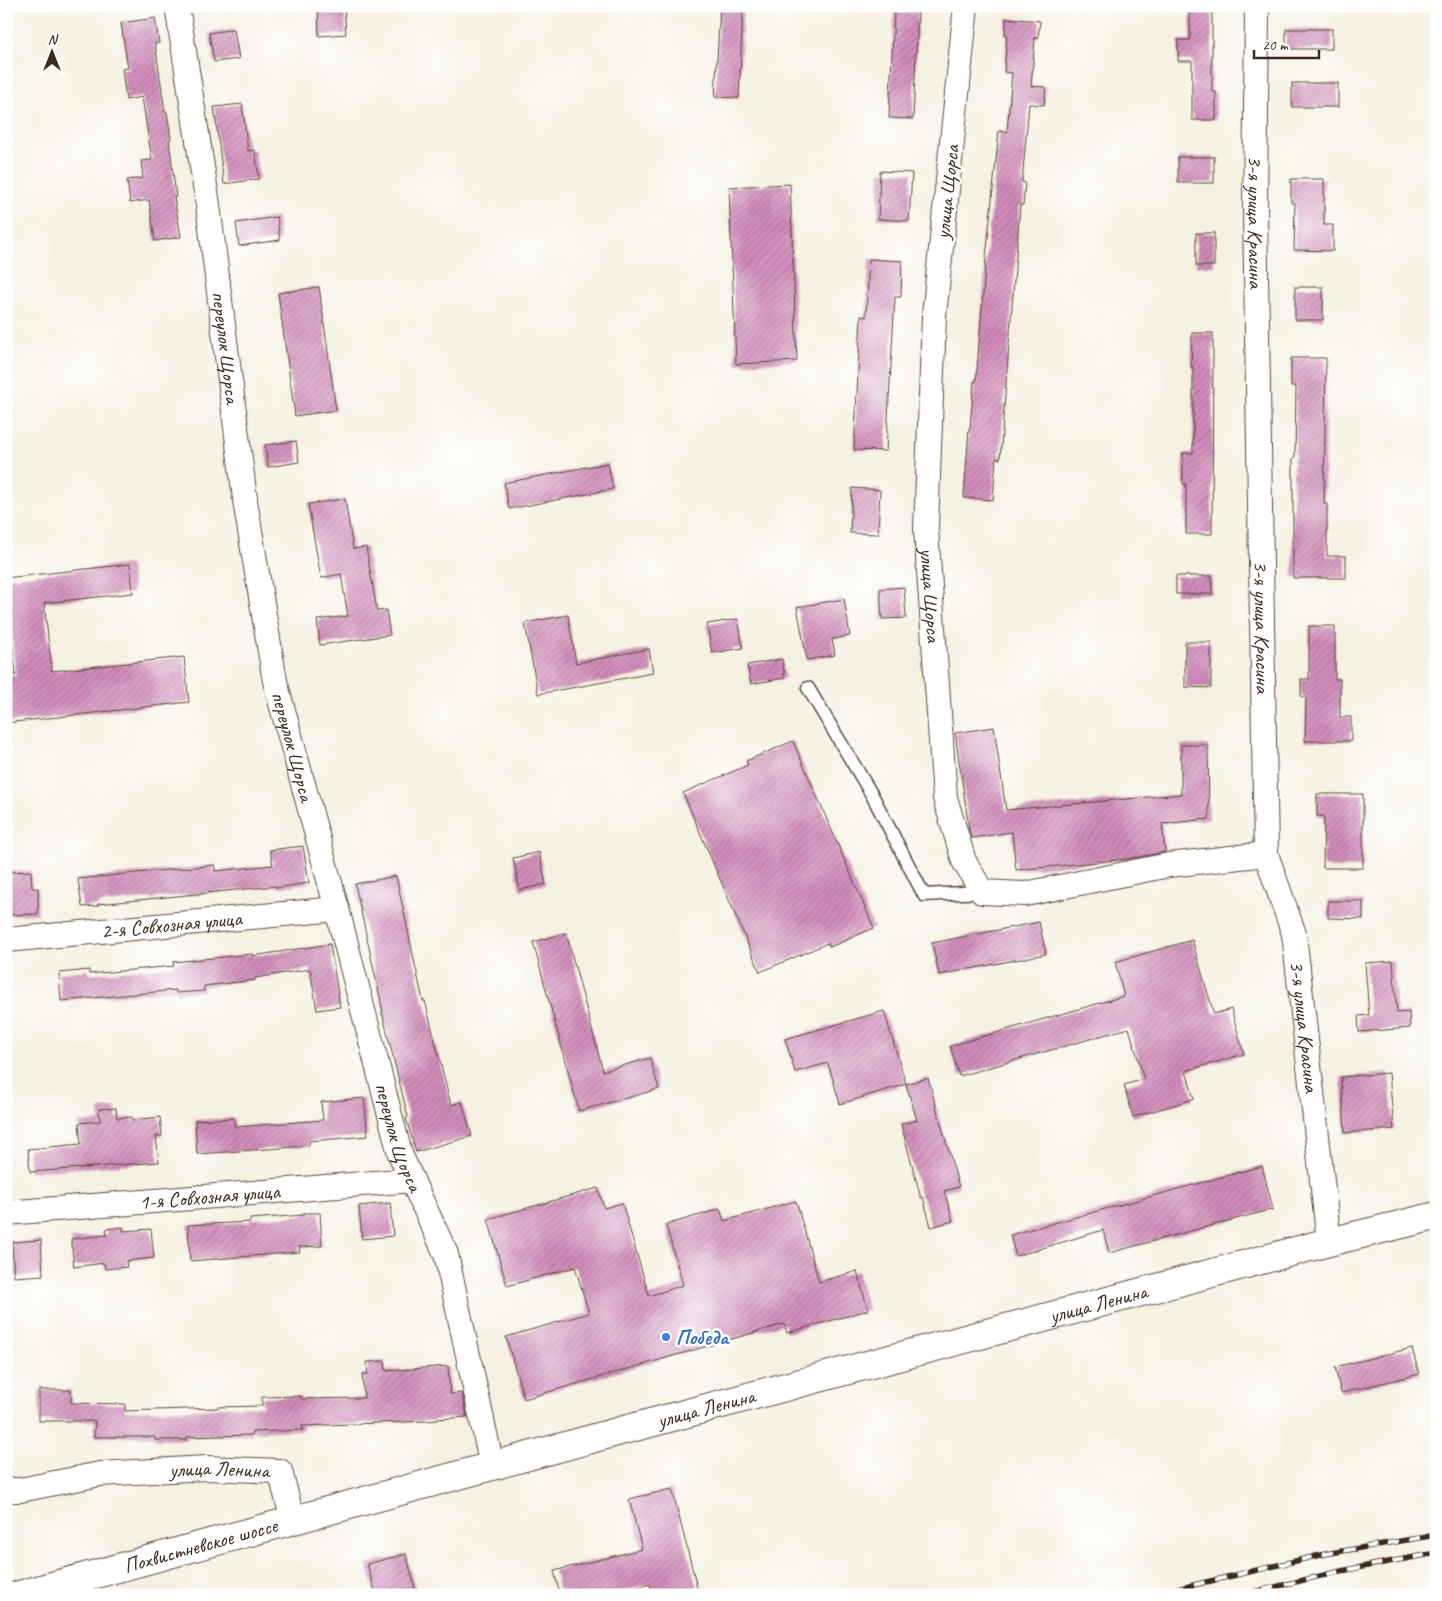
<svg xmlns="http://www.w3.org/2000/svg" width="1442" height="1601" viewBox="0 0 1442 1601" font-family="Caveat,sans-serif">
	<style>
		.building { fill: url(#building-hatch) }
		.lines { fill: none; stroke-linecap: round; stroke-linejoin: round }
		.lane-casing { stroke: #57483b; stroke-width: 15 }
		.street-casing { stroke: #57483b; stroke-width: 26 }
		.primary-casing { stroke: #57483b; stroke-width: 30 }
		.lane { stroke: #fff; stroke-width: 12 }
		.street { stroke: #fff; stroke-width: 24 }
		.primary { stroke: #fff; stroke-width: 28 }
		.rail-casing { stroke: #3b2a1e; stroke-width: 5.5 }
		.rail { stroke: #fff; stroke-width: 4; stroke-dasharray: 11; stroke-linecap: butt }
		.shop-dot { fill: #3f7fe0; stroke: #fff; stroke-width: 2 }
		.labels { text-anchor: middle; stroke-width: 5; stroke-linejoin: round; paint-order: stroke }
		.street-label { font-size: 21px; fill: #3b2a1e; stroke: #fff }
		.shop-label { font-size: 21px; font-weight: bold; fill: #366cbe; stroke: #fff; text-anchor: start }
	</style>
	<defs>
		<pattern id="building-hatch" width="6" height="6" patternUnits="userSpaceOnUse" patternTransform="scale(1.25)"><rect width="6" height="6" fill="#d18dba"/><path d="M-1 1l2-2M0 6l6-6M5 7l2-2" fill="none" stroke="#ab7397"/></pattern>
	</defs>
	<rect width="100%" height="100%" fill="#fff"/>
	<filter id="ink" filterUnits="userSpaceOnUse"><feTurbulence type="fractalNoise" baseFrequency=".02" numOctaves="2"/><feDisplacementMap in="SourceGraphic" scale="10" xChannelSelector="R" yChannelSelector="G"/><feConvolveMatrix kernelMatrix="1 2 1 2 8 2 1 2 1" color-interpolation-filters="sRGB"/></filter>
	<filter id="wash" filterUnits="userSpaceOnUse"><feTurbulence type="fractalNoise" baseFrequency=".0096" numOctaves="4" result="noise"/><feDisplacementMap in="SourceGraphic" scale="20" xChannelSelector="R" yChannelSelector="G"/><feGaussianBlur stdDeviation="1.12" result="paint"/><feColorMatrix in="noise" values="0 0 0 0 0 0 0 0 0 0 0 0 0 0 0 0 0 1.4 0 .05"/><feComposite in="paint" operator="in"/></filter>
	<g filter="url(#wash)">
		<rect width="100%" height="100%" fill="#f5f1e1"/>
		<g id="blocks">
			<g class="building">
				<path d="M 318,6 L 344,6 L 346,34 L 319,36 Z"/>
				<path d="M 720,6 L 743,6 L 739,98 L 715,97 Z"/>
				<path d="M 1190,6 L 1212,6 L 1212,92 L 1216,92 L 1216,120 L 1192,120 L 1192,61 L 1178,61 L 1178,40 L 1190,40 Z"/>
				<path d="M 894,12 L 918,13 L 913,119 L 889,118 Z"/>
				<path d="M 155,18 L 159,43 L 155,43 L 165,112 L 167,112 L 171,139 L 169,140 L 176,197 L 174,197 L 181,237 L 155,241 L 149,200 L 130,203 L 127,180 L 143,178 L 141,161 L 152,160 L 142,97 L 126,100 L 122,69 L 128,68 L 121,23 Z"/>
				<path d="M 1006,18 L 1040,21 L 1038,38 L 1035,38 L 1031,86 L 1046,87 L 1044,105 L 1029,104 L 1022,182 L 1025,183 L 1023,205 L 1020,205 L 1000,459 L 996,458 L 993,500 L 964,498 L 969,428 L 970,428 L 974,381 L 976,382 L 986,257 L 999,131 L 1007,132 L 1012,73 L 1004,72 L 1007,35 L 1005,35 Z"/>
				<path d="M 234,29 L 239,59 L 214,62 L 209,33 Z"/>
				<rect x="1286" y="29" width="46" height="20"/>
				<rect x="1292" y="83" width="46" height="24"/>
				<path d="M 242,104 L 248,151 L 255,150 L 259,179 L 224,184 L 214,107 Z"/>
				<rect x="1178" y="157" width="36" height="26"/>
				<path d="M 880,171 L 912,173 L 909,221 L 878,219 Z"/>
				<path d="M 1291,179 L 1324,179 L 1324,225 L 1333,225 L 1333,251 L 1294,250 L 1295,203 L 1291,203 Z"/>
				<path d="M 790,184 L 797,361 L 736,364 L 729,187 Z"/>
				<path d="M 277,217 L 280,240 L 239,246 L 236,223 Z"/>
				<rect x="1196" y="233" width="18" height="33"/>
				<path d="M 869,259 L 902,261 L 901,297 L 895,297 L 886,451 L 854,450 L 861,316 L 866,317 Z"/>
				<path d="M 319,287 L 336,410 L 295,416 L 278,293 Z"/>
				<rect x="1295" y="287" width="28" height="33"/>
				<path d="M 1192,333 L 1213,333 L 1212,534 L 1186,534 L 1186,484 L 1183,484 L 1183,453 L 1193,453 L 1193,367 L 1191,367 Z"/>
				<path d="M 1291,358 L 1326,358 L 1324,504 L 1327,504 L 1327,556 L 1346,556 L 1346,578 L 1293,578 L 1293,458 L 1295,458 L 1296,386 L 1291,386 Z"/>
				<path d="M 296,441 L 299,462 L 268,467 L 265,445 Z"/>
				<path d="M 608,463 L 613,489 L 509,509 L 504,483 Z"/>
				<path d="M 852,488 L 880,490 L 878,534 L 850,533 Z"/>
				<path d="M 345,499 L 353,549 L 366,547 L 377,611 L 386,610 L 390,635 L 320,645 L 317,620 L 348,616 L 341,574 L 321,578 L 308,504 Z"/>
				<path d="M 130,564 L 133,593 L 44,603 L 52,671 L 184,657 L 189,702 L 6,723 L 6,676 L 16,675 L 8,607 L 6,607 L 6,578 Z"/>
				<rect x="1176" y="576" width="36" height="18"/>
				<path d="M 904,587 L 906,618 L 882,619 L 880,589 Z"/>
				<path d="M 844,599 L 850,636 L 832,639 L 835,655 L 807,660 L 797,607 Z"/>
				<path d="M 568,615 L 576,663 L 649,649 L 653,673 L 538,694 L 525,623 Z"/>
				<path d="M 738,619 L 743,648 L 712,653 L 707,624 Z"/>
				<path d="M 1309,626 L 1335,626 L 1335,679 L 1340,679 L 1340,717 L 1351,717 L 1351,741 L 1305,741 L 1306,697 L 1301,697 L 1301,679 L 1309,679 Z"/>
				<path d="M 1185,642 L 1211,642 L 1211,688 L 1185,687 Z"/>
				<path d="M 782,659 L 785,678 L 751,684 L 747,665 Z"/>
				<path d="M 994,727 L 1006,810 L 1181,794 L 1181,745 L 1208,745 L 1209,819 L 1162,824 L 1165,852 L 1127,859 L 1016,870 L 1012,832 L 971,838 L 969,829 L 955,733 Z"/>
				<path d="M 793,741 L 874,928 L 830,947 L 828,943 L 760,972 L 683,793 L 748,765 L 746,761 Z"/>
				<path d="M 1317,794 L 1363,794 L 1363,868 L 1323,868 L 1324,816 L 1317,816 Z"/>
				<path d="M 303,846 L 309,883 L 276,888 L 276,886 L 98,904 L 98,906 L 82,907 L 78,879 L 215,865 L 215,871 L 273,865 L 270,850 Z"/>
				<path d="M 539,852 L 546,884 L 520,890 L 513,858 Z"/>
				<path d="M 31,871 L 32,888 L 38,888 L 38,914 L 6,915 L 6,872 Z"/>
				<path d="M 396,876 L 423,1001 L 425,1001 L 451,1105 L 462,1102 L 472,1136 L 416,1152 L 406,1118 L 408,1117 L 382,1012 L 383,1011 L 355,884 Z"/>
				<path d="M 1328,901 L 1363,901 L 1363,919 L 1328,918 Z"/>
				<path d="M 1039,922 L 1046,954 L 939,975 L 932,943 Z"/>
				<path d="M 566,933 L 603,1071 L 650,1058 L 659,1089 L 579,1111 L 533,942 Z"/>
				<path d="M 1192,940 L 1214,1014 L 1231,1009 L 1244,1054 L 1186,1071 L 1194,1099 L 1133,1117 L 1124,1085 L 1144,1079 L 1129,1028 L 959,1076 L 950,1046 L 1124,996 L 1115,962 Z"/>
				<path d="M 330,944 L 340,1007 L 317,1010 L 310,969 L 255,978 L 255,980 L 204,986 L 204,991 L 176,993 L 176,990 L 61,1001 L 59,973 L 89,970 L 89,974 L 174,966 L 173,962 L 253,954 L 253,956 Z"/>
				<path d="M 1393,961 L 1397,1013 L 1409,1012 L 1410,1028 L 1359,1032 L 1358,1016 L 1369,1015 L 1365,963 Z"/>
				<path d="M 884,1011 L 906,1084 L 840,1104 L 828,1063 L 795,1072 L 785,1039 Z"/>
				<path d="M 1389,1073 L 1394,1129 L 1345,1133 L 1341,1077 Z"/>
				<path d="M 928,1078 L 959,1187 L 944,1191 L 953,1221 L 931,1227 L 923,1197 L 921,1198 L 901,1124 L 917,1120 L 906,1084 Z"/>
				<path d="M 364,1098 L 368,1136 L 309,1141 L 309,1146 L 197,1154 L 195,1120 L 234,1118 L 235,1127 L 323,1120 L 321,1102 Z"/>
				<path d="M 116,1108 L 117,1118 L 132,1117 L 132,1120 L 160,1117 L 162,1136 L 156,1136 L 159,1162 L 30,1172 L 28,1149 L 81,1144 L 79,1123 L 100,1121 L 99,1109 Z"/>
				<path d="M 1262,1166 L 1273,1209 L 1109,1253 L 1103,1230 L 1016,1256 L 1010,1235 Z"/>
				<path d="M 598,1188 L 604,1208 L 622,1203 L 649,1296 L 683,1285 L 666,1225 L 720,1209 L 724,1221 L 796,1201 L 819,1282 L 857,1271 L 868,1310 L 787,1333 L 784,1324 L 524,1399 L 506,1337 L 589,1313 L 575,1267 L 507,1286 L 488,1219 Z"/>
				<path d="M 390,1203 L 393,1236 L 362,1239 L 359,1206 Z"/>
				<path d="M 303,1213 L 320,1213 L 322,1246 L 299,1247 L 300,1252 L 190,1261 L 188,1225 L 250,1222 L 250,1219 L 304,1215 Z"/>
				<path d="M 123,1227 L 123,1231 L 151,1229 L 154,1258 L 126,1261 L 127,1267 L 105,1269 L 104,1263 L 74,1267 L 71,1239 L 107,1235 L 106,1229 Z"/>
				<path d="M 41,1240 L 43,1275 L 14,1277 L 12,1242 Z"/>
				<path d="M 1412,1348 L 1419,1374 L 1341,1393 L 1335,1367 Z"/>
				<path d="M 385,1361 L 386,1371 L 448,1366 L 450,1394 L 462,1393 L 467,1417 L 438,1419 L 438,1420 L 427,1421 L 302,1426 L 303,1430 L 252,1432 L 252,1435 L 187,1437 L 187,1440 L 155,1440 L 155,1437 L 94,1437 L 95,1421 L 39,1421 L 39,1390 L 71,1390 L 71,1403 L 125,1404 L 125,1411 L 217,1408 L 217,1407 L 262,1406 L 262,1397 L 301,1396 L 301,1399 L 364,1398 L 362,1374 L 368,1374 L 367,1362 Z"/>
				<path d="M 672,1489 L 699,1595 L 653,1595 L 650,1584 L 609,1595 L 560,1595 L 554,1571 L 642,1549 L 629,1499 Z"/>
				<path d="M 406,1554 L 417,1595 L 376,1595 L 367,1564 Z"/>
			</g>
		</g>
	</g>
	<g filter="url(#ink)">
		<use href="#blocks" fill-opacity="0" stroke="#57483b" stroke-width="1"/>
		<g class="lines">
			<g class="lane-casing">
				<path id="lane" d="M 808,688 L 872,795 L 924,895 L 982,892"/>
			</g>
			<g class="street-casing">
				<g id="street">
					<path id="s1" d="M 177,6 L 208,205 L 246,507 L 275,681 L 337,909 L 400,1154 L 446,1254 L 492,1466"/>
					<path id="s2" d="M 966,6 L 934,316 L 926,529 L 945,798 L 964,861 L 982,892 L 1025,894 L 1169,865 L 1266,854"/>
					<path id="s3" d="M 1257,6 L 1255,213 L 1266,854 L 1294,934 L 1329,1242"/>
					<path id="s4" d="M 6,940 L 337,909"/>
					<path id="s5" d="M 6,1213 L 412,1180"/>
					<path id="s6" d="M 6,1490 L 20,1490 L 100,1474 L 206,1468 L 280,1471 L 293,1521"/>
				</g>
			</g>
			<g class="primary-casing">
				<g id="primary">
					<path id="s7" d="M 19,1595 L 624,1430 L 1329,1242 L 1436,1216"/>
				</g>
			</g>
			<use href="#lane" class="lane"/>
			<use href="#street" class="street"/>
			<use href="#primary" class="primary"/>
			<g class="rail-casing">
				<g id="rail">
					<path d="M 1151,1595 L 1325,1554 L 1436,1535"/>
					<path d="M 1242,1595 L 1341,1571 L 1436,1553"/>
				</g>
			</g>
			<use href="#rail" class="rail"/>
		</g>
	</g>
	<circle class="shop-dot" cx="666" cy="1337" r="5"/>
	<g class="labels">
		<g class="street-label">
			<text transform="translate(947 192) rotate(-84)" y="7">улица Щорса</text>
			<text dy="7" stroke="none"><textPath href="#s3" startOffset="216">3-я улица Красина</textPath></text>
			<text dy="7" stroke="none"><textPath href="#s1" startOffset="345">переулок Щорса</textPath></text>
			<text dy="7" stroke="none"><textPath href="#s2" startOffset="591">улица Щорса</textPath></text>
			<text dy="7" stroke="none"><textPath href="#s3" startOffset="621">3-я улица Красина</textPath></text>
			<text dy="7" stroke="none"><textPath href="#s1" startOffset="750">переулок Щорса</textPath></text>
			<text dy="7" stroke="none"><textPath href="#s4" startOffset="166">2-я Совхозная улица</textPath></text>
			<text dy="7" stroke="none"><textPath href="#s3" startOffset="1026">3-я улица Красина</textPath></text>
			<text dy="7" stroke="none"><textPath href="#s1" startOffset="1155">переулок Щорса</textPath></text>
			<text dy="7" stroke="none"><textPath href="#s5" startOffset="204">1-я Совхозная улица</textPath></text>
			<text dy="7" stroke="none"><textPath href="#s7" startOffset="1118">улица Ленина</textPath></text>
			<text dy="7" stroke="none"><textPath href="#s7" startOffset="712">улица Ленина</textPath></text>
			<text dy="7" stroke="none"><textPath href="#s6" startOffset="215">улица Ленина</textPath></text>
			<text dy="7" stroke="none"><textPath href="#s7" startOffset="188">Похвистневское шоссе</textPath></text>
		</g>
		<g class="shop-label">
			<text x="676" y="1344">Победа</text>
		</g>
	</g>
	<rect width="1442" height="1601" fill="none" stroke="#fff" stroke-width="25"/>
	<g transform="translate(52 52)" stroke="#ffffff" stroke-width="4" paint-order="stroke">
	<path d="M0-4L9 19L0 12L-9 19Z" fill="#3b2a1e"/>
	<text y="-8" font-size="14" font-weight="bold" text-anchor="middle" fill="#3b2a1e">N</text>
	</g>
	<path d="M1254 50v8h65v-8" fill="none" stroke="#3b2a1e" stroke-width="2.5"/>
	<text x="1262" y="50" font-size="15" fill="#3b2a1e" stroke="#ffffff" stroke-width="4" paint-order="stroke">20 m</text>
</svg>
